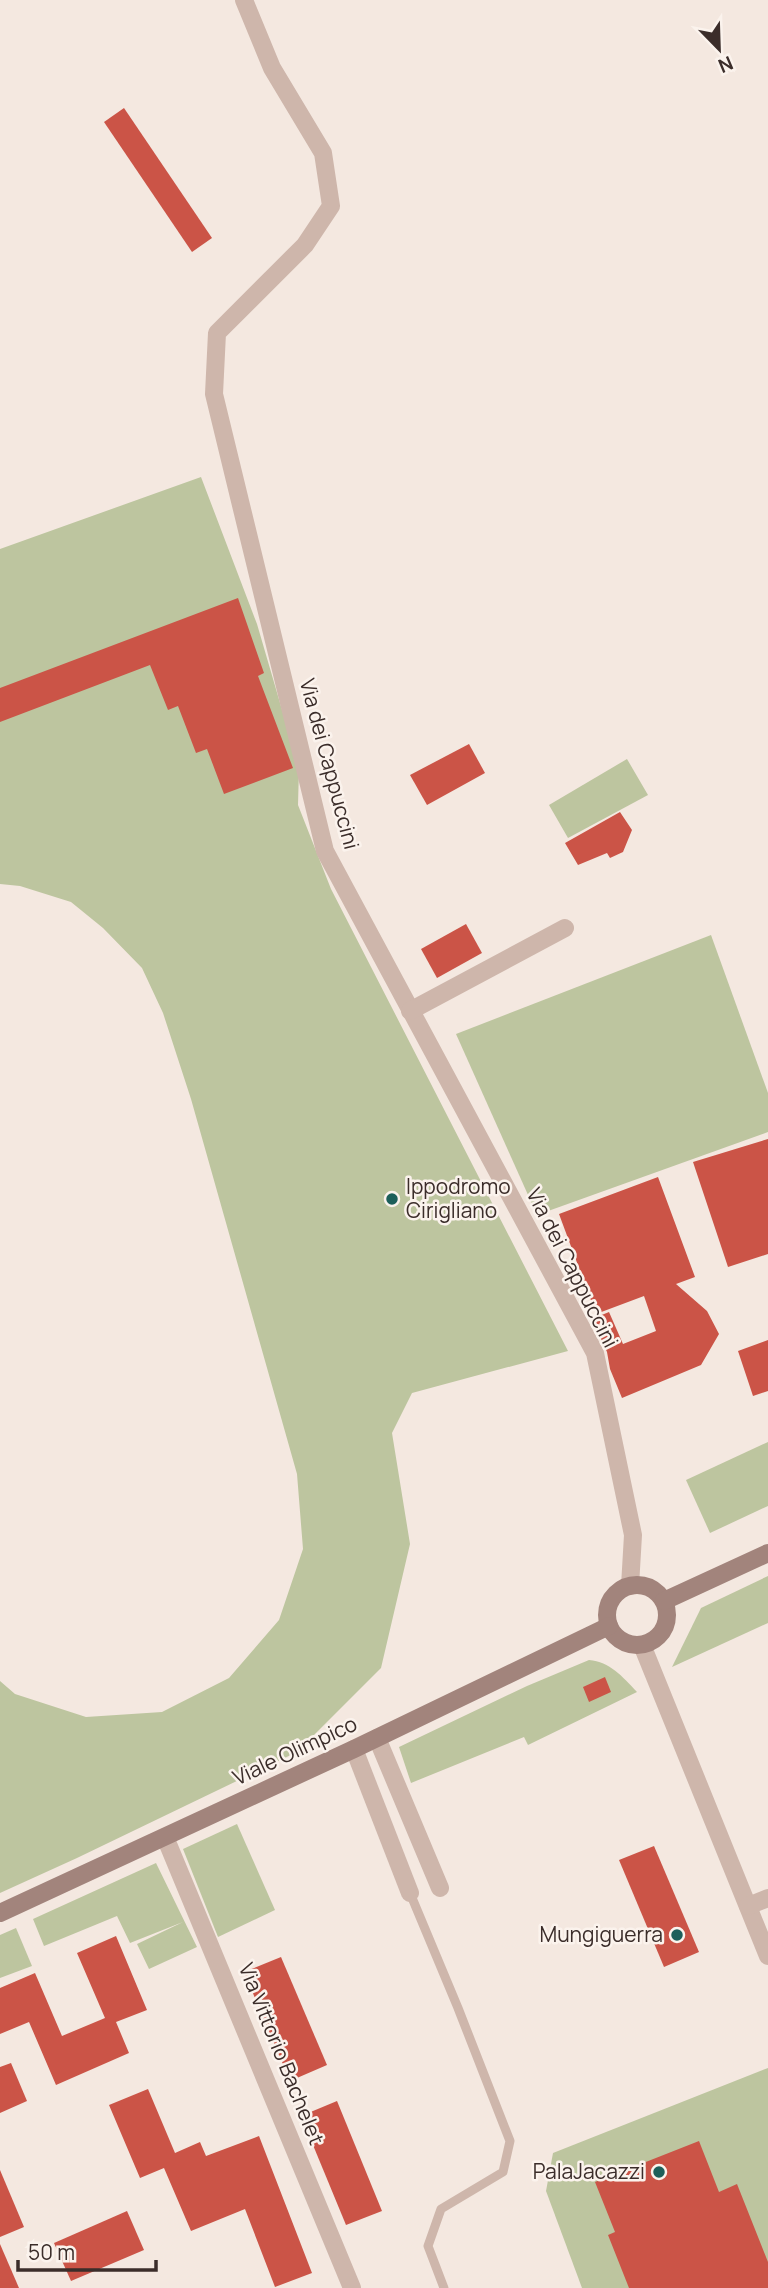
<svg xmlns="http://www.w3.org/2000/svg" width="768" height="2288" viewBox="0 0 768 2288" font-family="Manrope,sans-serif">
	<style>
		.green { fill: #bdc59f }
		.building { fill: #cb5447 }
		.lines { fill: none; stroke-linecap: round; stroke-linejoin: round }
		.service { stroke: #ceb6ab; stroke-width: 9 }
		.minor { stroke: #ceb6ab; stroke-width: 18 }
		.secondary { stroke: #a2847c; stroke-width: 18 }
		.poi-dot { fill: #1d5f5a; stroke: #fbf3ed; stroke-width: 2.5 }
		.labels { text-anchor: middle; stroke-width: 5; stroke-linejoin: round; paint-order: stroke }
		.street-label { font-size: 21px; fill: #3b2d2a; stroke: #fbf3ed }
		.poi-label { font-size: 21px; fill: #3b2d2a; stroke: #fbf3ed; text-anchor: end }
	</style>
	<rect width="100%" height="100%" fill="#f4e8e0"/>
	<g class="green">
		<path d="M 201,477 L 257,624 L 299,768 L 298,805 L 331,889 L 568,1351 L 412,1393 L 392,1433 L 410,1544 L 381,1668 L 297,1752 L 77,1858 L 0,1893 L 0,1681 L 15,1694 L 86,1717 L 162,1712 L 229,1678 L 279,1620 L 303,1549 L 297,1474 L 191,1099 L 163,1013 L 142,968 L 103,928 L 71,902 L 20,886 L 0,884 L 0,549 Z"/>
		<path d="M 627,759 L 648,795 L 568,838 L 549,805 Z"/>
		<path d="M 711,935 L 768,1093 L 768,1132 L 537,1215 L 456,1034 Z"/>
		<path d="M 768,1442 L 768,1506 L 710,1533 L 686,1480 Z"/>
		<path d="M 768,1576 L 768,1623 L 672,1667 L 701,1608 Z"/>
		<path d="M 589,1660 C 610,1662 622,1676 637,1692 L 528,1745 L 524,1737 L 411,1783 L 399,1747 L 527,1686 Z"/>
		<path d="M 237,1824 L 275,1910 L 218,1937 L 183,1849 Z"/>
		<path d="M 156,1863 L 197,1947 L 149,1969 L 137,1944 L 183,1922 L 130,1943 L 117,1916 L 44,1946 L 33,1919 Z"/>
		<path d="M 16,1928 L 32,1966 L 0,1978 L 0,1935 Z"/>
		<path d="M 768,2068 L 768,2288 L 582,2288 L 546,2191 L 553,2153 Z"/>
	</g>
	<g class="building">
		<path d="M 124,108 L 212,238 L 192,252 L 104,122 Z"/>
		<path d="M 238,598 L 264,673 L 258,676 L 293,768 L 224,794 L 207,749 L 196,753 L 178,706 L 168,710 L 150,665 L 0,722 L 0,688 Z"/>
		<path d="M 469,744 L 485,773 L 427,805 L 410,775 Z"/>
		<path d="M 620,812 L 632,830 L 623,852 L 610,858 L 607,853 L 578,865 L 565,843 Z"/>
		<path d="M 466,924 L 482,953 L 437,978 L 421,949 Z"/>
		<path d="M 768,1139 L 768,1254 L 728,1267 L 693,1162 Z"/>
		<path d="M 658,1177 L 695,1277 L 676,1284 L 707,1311 L 719,1334 L 701,1365 L 622,1398 L 610,1369 L 607,1352 L 592,1319 L 609,1312 L 623,1344 L 656,1331 L 644,1296 L 596,1314 L 559,1214 Z"/>
		<path d="M 768,1340 L 768,1391 L 753,1396 L 738,1351 Z"/>
		<path d="M 605,1677 L 611,1692 L 589,1702 L 583,1687 Z"/>
		<path d="M 654,1846 L 699,1952 L 664,1967 L 619,1860 Z"/>
		<path d="M 116,1936 L 147,2010 L 116,2022 L 129,2053 L 56,2085 L 29,2022 L 0,2034 L 0,1988 L 35,1973 L 62,2036 L 105,2018 L 77,1953 Z"/>
		<path d="M 281,1957 L 327,2065 L 290,2081 L 244,1972 Z"/>
		<path d="M 11,2063 L 27,2101 L 0,2113 L 0,2067 Z"/>
		<path d="M 148,2089 L 175,2153 L 200,2142 L 206,2156 L 259,2136 L 312,2273 L 275,2287 L 245,2209 L 191,2231 L 164,2168 L 140,2178 L 109,2105 Z"/>
		<path d="M 337,2101 L 382,2211 L 346,2225 L 301,2116 Z"/>
		<path d="M 699,2141 L 719,2192 L 737,2184 L 768,2262 L 768,2288 L 629,2288 L 608,2235 L 615,2232 L 595,2182 Z"/>
		<path d="M 0,2170 L 24,2227 L 0,2237 Z"/>
		<path d="M 127,2211 L 144,2250 L 71,2281 L 54,2243 Z"/>
		<path d="M 0,2244 L 19,2288 L 0,2288 Z"/>
	</g>
	<g class="lines">
		<path class="service" d="M 410,1893 L 458,2008 L 510,2141 L 503,2172 L 441,2209 L 428,2246 L 444,2288"/>
		<g class="minor">
			<path d="M 244,0 L 272,68 L 323,153 L 331,206 L 305,245 L 217,333 L 214,394 L 325,851 L 595,1353 L 633,1535 L 630,1586"/>
			<path d="M 410,1011 L 565,928"/>
			<path d="M 642,1645 L 768,1956"/>
			<path d="M 377,1738 L 440,1888"/>
			<path d="M 354,1749 L 410,1893"/>
			<path d="M 165,1837 L 352,2288"/>
			<path d="M 748,1906 L 768,1898"/>
		</g>
		<g class="secondary">
			<circle cx="637" cy="1615" r="30"/>
			<path d="M 664,1601 L 768,1553"/>
			<path d="M 0,1913 L 354,1749 L 609,1626"/>
		</g>
	</g>
	<g class="poi-dot">
		<circle cx="392" cy="1199" r="7"/>
		<circle cx="677" cy="1935" r="7"/>
		<circle cx="659" cy="2172" r="7"/>
	</g>
	<g class="labels">
		<g class="street-label">
			<text transform="translate(329 764) rotate(75)" y="7">Via dei Cappuccini</text>
			<text transform="translate(572 1268) rotate(63)" y="7">Via dei Cappuccini</text>
			<text transform="translate(295 1751) rotate(-25)" y="7">Viale Olimpico</text>
			<text transform="translate(281 2054) rotate(68)" y="7">Via Vittorio Bachelet</text>
		</g>
		<g class="poi-label">
			<text x="406" y="1194" text-anchor="start">Ippodromo<tspan x="406" dy="24">Cirigliano</tspan></text>
			<text x="663" y="1942">Mungiguerra</text>
			<text x="645" y="2179">PalaJacazzi</text>
		</g>
	</g>
	<g transform="translate(719 49) rotate(157)" stroke="#fbf3ed" stroke-width="5" paint-order="stroke">
	<path d="M0-5L12 26L0 18L-12 26Z" fill="#3b2d2a"/>
	<text y="-10" font-size="19" font-weight="bold" text-anchor="middle" fill="#3b2d2a">N</text>
	</g>
	<path d="M18 2260v10h138v-10" fill="none" stroke="#3b2d2a" stroke-width="3.5"/>
	<text x="28" y="2260" font-size="21" fill="#3b2d2a" stroke="#fbf3ed" stroke-width="5" paint-order="stroke">50 m</text>
</svg>
